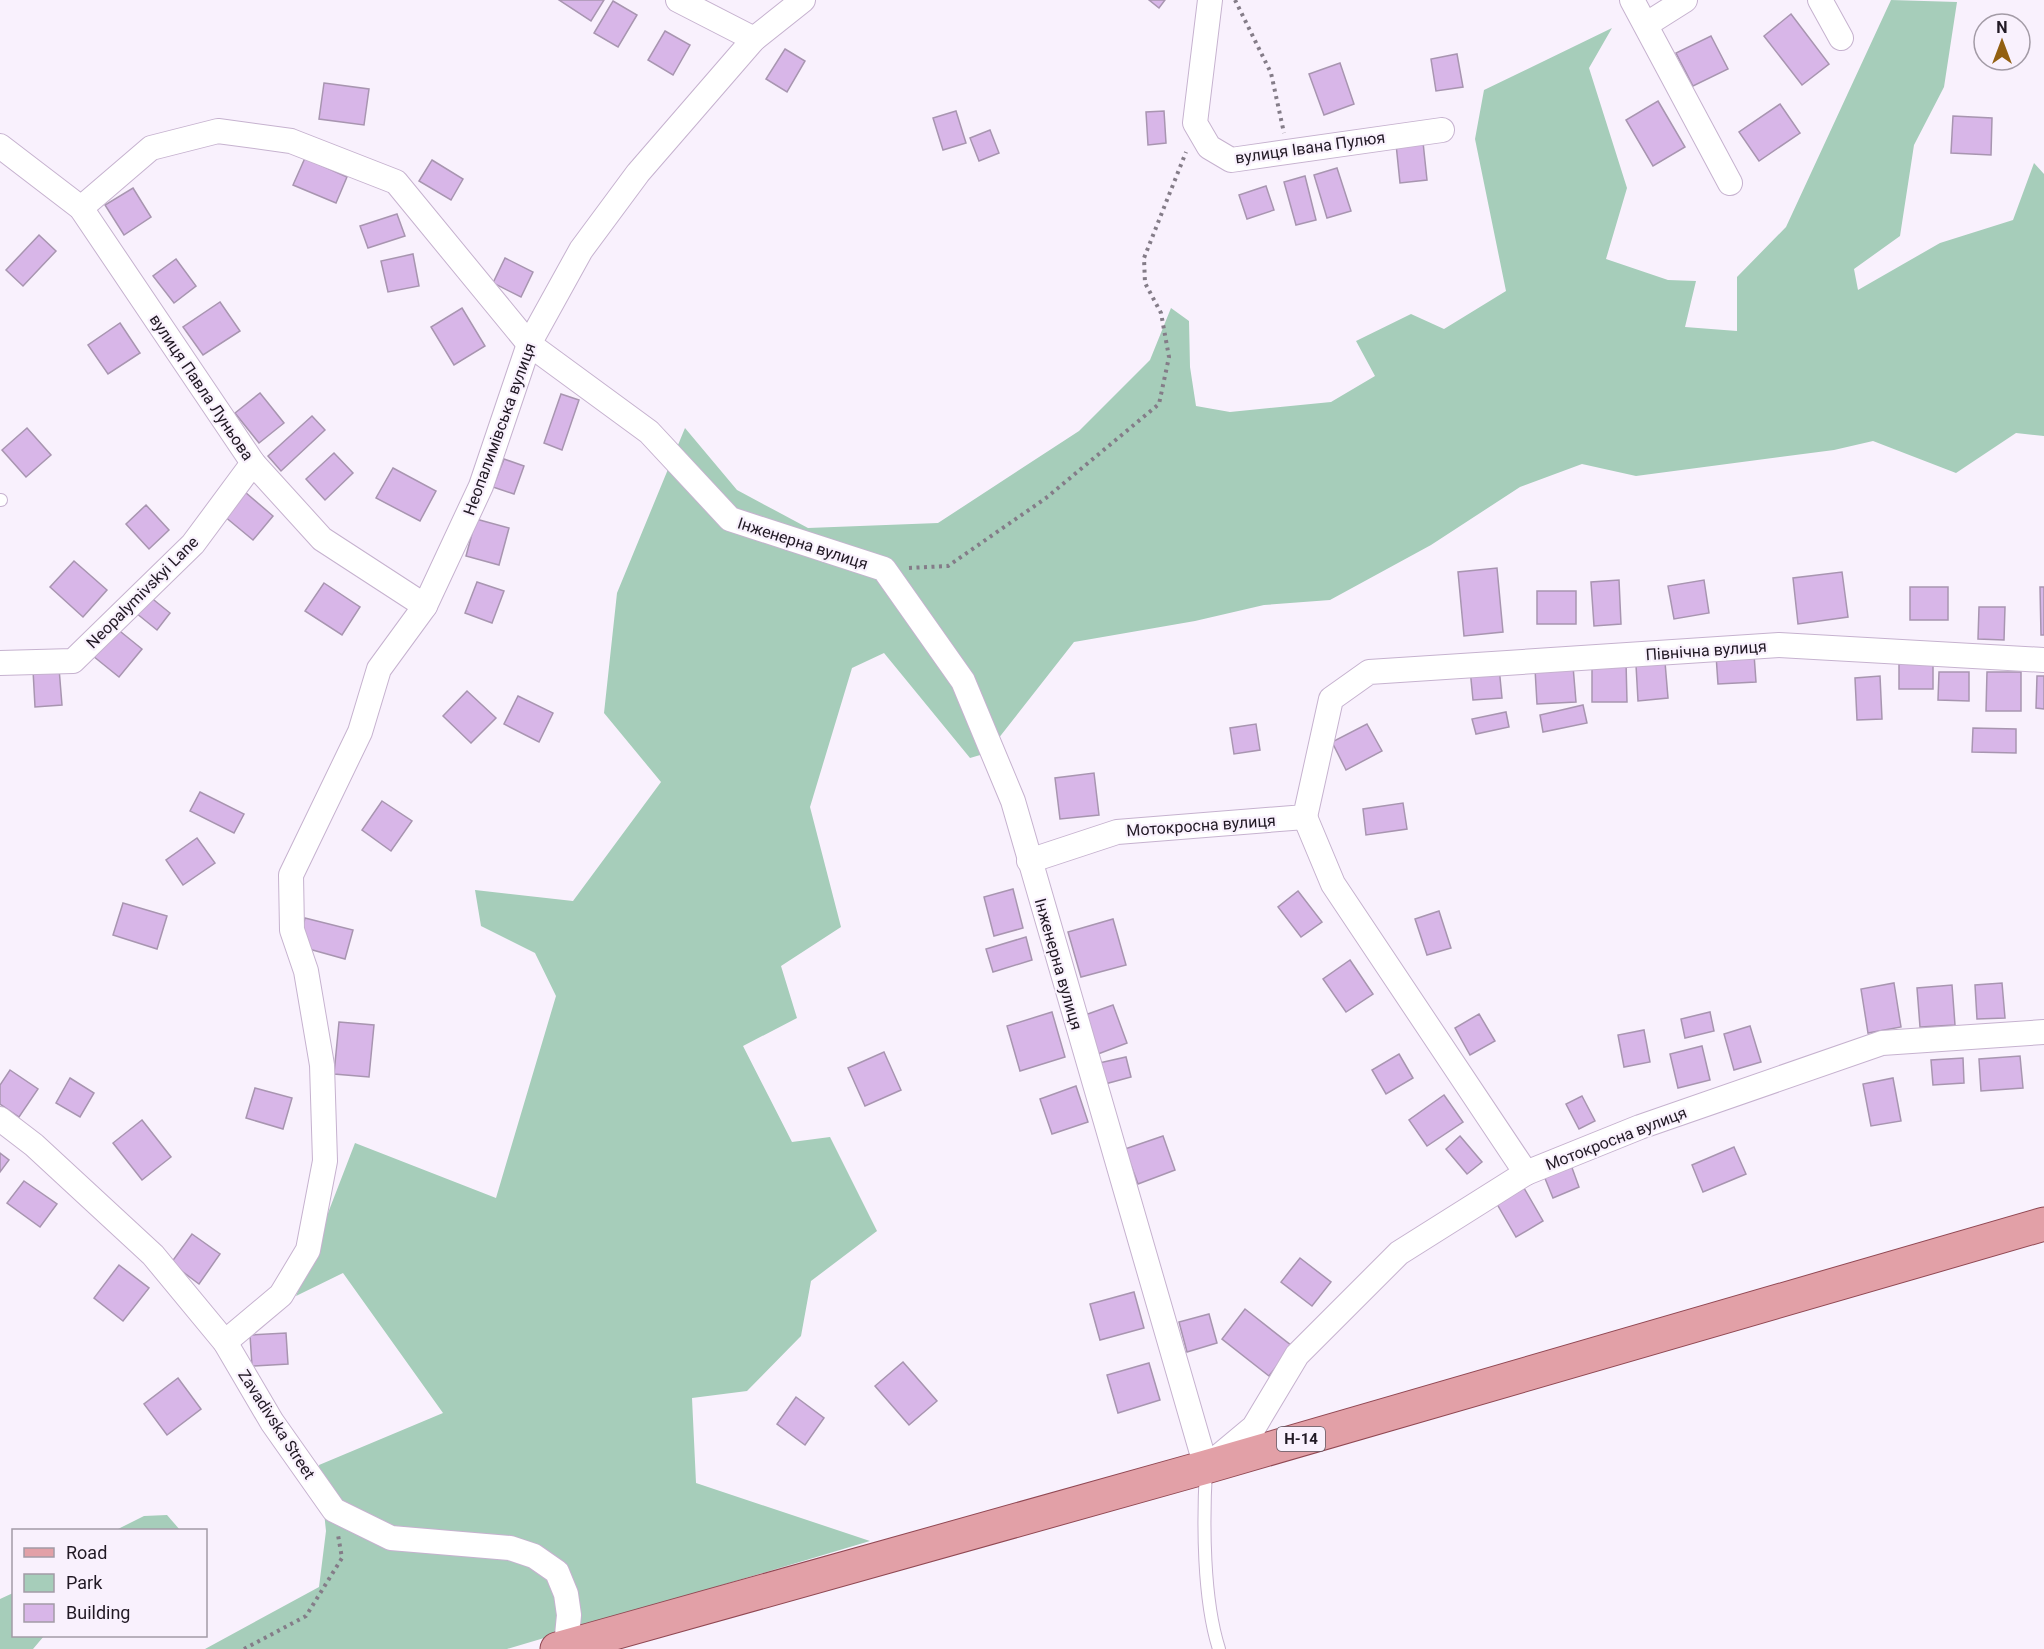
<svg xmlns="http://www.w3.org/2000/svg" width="2044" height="1649" viewBox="0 0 2044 1649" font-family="Roboto,sans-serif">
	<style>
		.green { fill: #a6cdba }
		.building { fill: #d8b6e8; stroke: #a895b0; stroke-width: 1.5 }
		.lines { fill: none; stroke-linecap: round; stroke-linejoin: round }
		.lane-casing { stroke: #c6b2cf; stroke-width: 14 }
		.street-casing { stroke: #c6b2cf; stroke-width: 26 }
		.primary-casing { stroke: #914853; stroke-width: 35 }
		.path { stroke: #847c88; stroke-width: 4; stroke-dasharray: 3 4.5; stroke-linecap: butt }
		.lane { stroke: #fff; stroke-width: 12 }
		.street { stroke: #fff; stroke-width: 24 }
		.primary { stroke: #e2a0a7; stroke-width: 33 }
		.labels { text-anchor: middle; stroke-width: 4.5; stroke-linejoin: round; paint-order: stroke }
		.shield { fill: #f9f1fd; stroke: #625a65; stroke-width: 1.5 }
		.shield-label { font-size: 15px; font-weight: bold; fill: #211924 }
		.street-label { font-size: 16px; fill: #211924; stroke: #f9f1fd }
	</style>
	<rect width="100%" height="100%" fill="#f9f1fd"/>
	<g class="green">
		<path d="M 1891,0 L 1957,2 L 1944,87 L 1914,145 L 1900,236 L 1854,269 L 1858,290 L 1940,243 L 2013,220 L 2034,163 L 2044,174 L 2044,436 L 2016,433 L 1956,473 L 1873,441 L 1834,450 L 1636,476 L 1582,464 L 1520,487 L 1431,545 L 1330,600 L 1264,605 L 1195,621 L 1074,642 L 987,753 L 970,758 L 884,653 L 852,668 L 810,807 L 841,927 L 781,966 L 797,1018 L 743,1046 L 792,1142 L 830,1137 L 877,1231 L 811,1281 L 801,1336 L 747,1391 L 692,1398 L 696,1483 L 870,1541 L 507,1649 L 205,1649 L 319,1587 L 326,1531 L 319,1465 L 443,1413 L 343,1273 L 296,1296 L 355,1143 L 496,1198 L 556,996 L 535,953 L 481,926 L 475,890 L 573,901 L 661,782 L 604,713 L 617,593 L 685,428 L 737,490 L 808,528 L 938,523 L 1079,431 L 1150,360 L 1171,308 L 1189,321 L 1190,367 L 1196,406 L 1230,412 L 1331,402 L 1375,376 L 1356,341 L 1411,314 L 1444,329 L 1506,291 L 1475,139 L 1484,90 L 1612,28 L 1589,68 L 1627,188 L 1606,259 L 1668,280 L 1696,281 L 1685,327 L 1737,331 L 1737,277 L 1786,227 Z"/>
		<path d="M 167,1515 L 180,1530 L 116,1530 L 144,1516 Z"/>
		<path d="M 13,1593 L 14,1636 L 44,1636 L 33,1649 L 0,1649 L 0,1599 Z"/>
	</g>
	<g class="building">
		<path d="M 559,0 L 604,0 L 591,21 Z"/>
		<path d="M 1149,0 L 1165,0 L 1159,8 Z"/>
		<path d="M 613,1 L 637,15 L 618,47 L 594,33 Z"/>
		<path d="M 1791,14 L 1829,64 L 1802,85 L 1764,36 Z"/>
		<path d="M 665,31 L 690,45 L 673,75 L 648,60 Z"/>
		<path d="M 1711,36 L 1728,69 L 1693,86 L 1676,53 Z"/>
		<path d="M 785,49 L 805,61 L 787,92 L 766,79 Z"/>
		<path d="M 1457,54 L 1463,87 L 1436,91 L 1431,59 Z"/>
		<path d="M 1340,63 L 1354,104 L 1324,115 L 1309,74 Z"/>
		<path d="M 324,83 L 369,89 L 364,125 L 319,119 Z"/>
		<path d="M 1658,101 L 1685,147 L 1653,166 L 1626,120 Z"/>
		<path d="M 1780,104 L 1800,133 L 1759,161 L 1739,132 Z"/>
		<path d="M 956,111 L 966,143 L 943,150 L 933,118 Z"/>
		<path d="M 1164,111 L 1166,143 L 1148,145 L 1146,112 Z"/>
		<path d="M 1953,116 L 1992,118 L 1991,155 L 1951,153 Z"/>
		<path d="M 990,130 L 999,153 L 979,161 L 970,138 Z"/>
		<path d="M 1423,142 L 1427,180 L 1400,183 L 1396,144 Z"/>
		<path d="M 305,158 L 347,177 L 336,203 L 293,185 Z"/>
		<path d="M 432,160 L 463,179 L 451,200 L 419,181 Z"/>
		<path d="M 1337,168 L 1351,211 L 1327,218 L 1314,175 Z"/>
		<path d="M 1305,176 L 1316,220 L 1296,225 L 1284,182 Z"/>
		<path d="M 1266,186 L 1274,210 L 1247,219 L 1239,195 Z"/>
		<path d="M 133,188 L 151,217 L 124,235 L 105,205 Z"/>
		<path d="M 397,214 L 405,236 L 368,248 L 360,226 Z"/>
		<path d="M 39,235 L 56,251 L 23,286 L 6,270 Z"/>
		<path d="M 413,254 L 419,286 L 388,292 L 381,261 Z"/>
		<path d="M 505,258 L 533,272 L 521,297 L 493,283 Z"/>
		<path d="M 176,259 L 196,286 L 174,303 L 153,276 Z"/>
		<path d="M 220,302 L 240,331 L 203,355 L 183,327 Z"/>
		<path d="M 462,308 L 485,346 L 454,365 L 431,327 Z"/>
		<path d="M 120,323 L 140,353 L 108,374 L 88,345 Z"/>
		<path d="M 260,393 L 284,423 L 259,443 L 235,413 Z"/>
		<path d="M 561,394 L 579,400 L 562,450 L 544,443 Z"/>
		<path d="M 312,416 L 325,430 L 281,471 L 268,456 Z"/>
		<path d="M 27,428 L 51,455 L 26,477 L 2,450 Z"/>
		<path d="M 334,453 L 353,473 L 325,500 L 306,479 Z"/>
		<path d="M 504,459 L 524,466 L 514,494 L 493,487 Z"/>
		<path d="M 393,468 L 436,491 L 420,521 L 376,498 Z"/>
		<path d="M 245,492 L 273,516 L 253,540 L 224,516 Z"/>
		<path d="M 146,505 L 169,530 L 149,549 L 126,524 Z"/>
		<path d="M 476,519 L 509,528 L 499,565 L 466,556 Z"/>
		<path d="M 74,561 L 107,590 L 83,617 L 50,587 Z"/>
		<path d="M 1497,568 L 1503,632 L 1464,636 L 1458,572 Z"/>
		<path d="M 1842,572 L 1848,617 L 1798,624 L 1793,578 Z"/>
		<path d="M 1619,580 L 1621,624 L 1594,626 L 1591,582 Z"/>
		<path d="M 1704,580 L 1709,613 L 1674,619 L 1668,586 Z"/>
		<path d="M 477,582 L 504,591 L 492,623 L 465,613 Z"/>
		<path d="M 324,583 L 360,607 L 342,635 L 305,611 Z"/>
		<rect x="1910" y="587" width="38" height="33"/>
		<path d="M 2040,587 L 2044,587 L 2044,635 L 2041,635 Z"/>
		<rect x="1537" y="591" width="39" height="33"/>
		<path d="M 149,596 L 170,613 L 157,630 L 136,613 Z"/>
		<path d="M 1979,607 L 2005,607 L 2004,640 L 1978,639 Z"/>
		<path d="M 116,628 L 142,649 L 119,677 L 93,656 Z"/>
		<path d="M 1754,654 L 1756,682 L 1718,684 L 1716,655 Z"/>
		<path d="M 1626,661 L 1627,702 L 1592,702 L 1592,662 Z"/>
		<path d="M 1665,662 L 1668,698 L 1638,701 L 1636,665 Z"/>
		<rect x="1899" y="664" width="34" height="25"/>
		<path d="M 1573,666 L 1576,702 L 1537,704 L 1535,669 Z"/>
		<path d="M 1499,667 L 1502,698 L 1473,700 L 1470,669 Z"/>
		<path d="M 59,668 L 62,705 L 35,707 L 33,670 Z"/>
		<path d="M 1939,672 L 1969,672 L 1969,701 L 1938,700 Z"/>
		<path d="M 1987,672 L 2021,672 L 2021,711 L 1986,711 Z"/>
		<path d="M 1880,676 L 1882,719 L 1857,720 L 1855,678 Z"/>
		<path d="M 2037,676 L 2044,676 L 2044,709 L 2036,708 Z"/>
		<path d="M 467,691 L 496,718 L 471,743 L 443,716 Z"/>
		<path d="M 518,696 L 553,713 L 539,742 L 504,724 Z"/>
		<path d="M 1583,705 L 1587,723 L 1543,732 L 1540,715 Z"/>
		<path d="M 1506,712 L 1509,727 L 1476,734 L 1472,719 Z"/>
		<path d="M 1256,724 L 1260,750 L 1234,754 L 1230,728 Z"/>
		<path d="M 1367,724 L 1382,751 L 1346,770 L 1332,742 Z"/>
		<path d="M 1973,728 L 2016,729 L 2016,753 L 1972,752 Z"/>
		<path d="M 1094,773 L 1099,815 L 1060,819 L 1055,778 Z"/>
		<path d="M 200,792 L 244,814 L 234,833 L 190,811 Z"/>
		<path d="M 382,801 L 412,821 L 391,851 L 362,830 Z"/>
		<path d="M 1403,803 L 1407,829 L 1366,835 L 1363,809 Z"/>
		<path d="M 197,838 L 215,863 L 183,885 L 166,860 Z"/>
		<path d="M 1013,889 L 1023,928 L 994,936 L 984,897 Z"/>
		<path d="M 1298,891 L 1322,922 L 1301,937 L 1278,907 Z"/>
		<path d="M 123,903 L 167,916 L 157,949 L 113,935 Z"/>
		<path d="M 1439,911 L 1451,948 L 1427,955 L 1415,919 Z"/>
		<path d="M 305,918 L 353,930 L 345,959 L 298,946 Z"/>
		<path d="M 1113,919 L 1126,965 L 1081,977 L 1068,932 Z"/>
		<path d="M 1026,937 L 1032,960 L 993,972 L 986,949 Z"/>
		<path d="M 1350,960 L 1373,994 L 1346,1012 L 1323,979 Z"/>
		<path d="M 1894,983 L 1901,1027 L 1868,1033 L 1861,989 Z"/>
		<path d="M 2002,983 L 2005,1018 L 1977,1019 L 1975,985 Z"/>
		<path d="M 1952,985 L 1955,1025 L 1920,1027 L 1917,988 Z"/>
		<path d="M 1113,1005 L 1127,1043 L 1098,1054 L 1085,1015 Z"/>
		<path d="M 1052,1012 L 1065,1057 L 1020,1071 L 1007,1026 Z"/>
		<path d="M 1710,1012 L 1714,1031 L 1685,1038 L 1681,1019 Z"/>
		<path d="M 1479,1014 L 1495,1041 L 1470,1055 L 1455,1028 Z"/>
		<path d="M 339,1022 L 374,1025 L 369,1077 L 334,1074 Z"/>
		<path d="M 1750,1026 L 1761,1062 L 1734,1070 L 1724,1034 Z"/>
		<path d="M 1644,1030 L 1650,1062 L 1624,1067 L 1618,1035 Z"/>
		<path d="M 1702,1046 L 1710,1080 L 1678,1088 L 1670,1054 Z"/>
		<path d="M 884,1052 L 901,1090 L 865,1106 L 848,1068 Z"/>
		<path d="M 1399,1054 L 1413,1078 L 1386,1094 L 1372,1070 Z"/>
		<path d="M 2020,1056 L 2023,1088 L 1981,1091 L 1979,1059 Z"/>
		<path d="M 1126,1057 L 1131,1077 L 1105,1084 L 1099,1063 Z"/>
		<path d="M 1963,1058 L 1964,1083 L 1933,1085 L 1931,1060 Z"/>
		<path d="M 10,1070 L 38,1089 L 19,1117 L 0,1104 L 0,1085 Z"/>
		<path d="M 70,1078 L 94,1093 L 80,1117 L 56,1103 Z"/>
		<path d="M 1893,1078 L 1901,1121 L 1871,1126 L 1863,1084 Z"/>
		<path d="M 1076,1086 L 1088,1122 L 1052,1134 L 1040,1099 Z"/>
		<path d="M 255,1088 L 292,1098 L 283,1129 L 246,1118 Z"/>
		<path d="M 1444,1095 L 1463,1122 L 1427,1146 L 1409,1120 Z"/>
		<path d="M 1582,1096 L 1595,1121 L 1579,1129 L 1566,1104 Z"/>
		<path d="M 142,1120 L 171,1157 L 142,1180 L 113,1143 Z"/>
		<path d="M 1163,1136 L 1175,1170 L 1138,1184 L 1125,1149 Z"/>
		<path d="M 1460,1136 L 1482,1162 L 1467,1174 L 1446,1149 Z"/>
		<path d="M 1734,1147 L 1746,1174 L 1703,1192 L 1692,1165 Z"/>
		<path d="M 0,1153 L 9,1160 L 0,1172 Z"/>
		<path d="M 1571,1165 L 1579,1187 L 1553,1198 L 1544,1176 Z"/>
		<path d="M 24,1181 L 57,1204 L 40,1227 L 7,1203 Z"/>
		<path d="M 1524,1188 L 1543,1221 L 1516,1237 L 1497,1204 Z"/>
		<path d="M 192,1234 L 220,1254 L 199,1284 L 171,1263 Z"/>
		<path d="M 1300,1258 L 1331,1282 L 1312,1306 L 1281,1282 Z"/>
		<path d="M 119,1265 L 149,1288 L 123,1321 L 94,1298 Z"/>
		<path d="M 1134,1292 L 1144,1328 L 1100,1340 L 1090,1304 Z"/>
		<path d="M 1245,1309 L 1292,1346 L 1269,1376 L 1222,1339 Z"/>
		<path d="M 1209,1314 L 1217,1343 L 1187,1352 L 1179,1322 Z"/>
		<path d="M 286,1333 L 288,1364 L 252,1366 L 250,1335 Z"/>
		<path d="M 903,1362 L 937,1401 L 909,1425 L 875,1386 Z"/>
		<path d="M 1149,1363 L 1160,1400 L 1118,1413 L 1107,1375 Z"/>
		<path d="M 178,1378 L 201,1409 L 167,1435 L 144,1404 Z"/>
		<path d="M 796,1397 L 824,1418 L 805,1445 L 777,1424 Z"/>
	</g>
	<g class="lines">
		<g class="lane-casing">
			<g id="lane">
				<path d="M 0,500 L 1,500"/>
				<path d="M 1206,1469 C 1203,1522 1203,1599 1219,1649"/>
			</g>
		</g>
		<g class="street-casing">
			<g id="street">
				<path d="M 678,0 L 754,39"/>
				<path d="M 1210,0 L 1195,123 L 1209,147 L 1231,160 L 1442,130"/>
				<path d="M 1632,0 L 1730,183"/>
				<path d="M 1820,0 L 1841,38"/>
				<path d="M 1647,24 L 1685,0"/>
				<path d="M 0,146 L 81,208 L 253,463 L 322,539 L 425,606"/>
				<path d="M 81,208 L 151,148 L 218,131 L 291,141 L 396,182 L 529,344 L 649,432 L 730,519 L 884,569 L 963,681 L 1013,801 L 1206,1467 L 1254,1427 L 1297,1355 L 1399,1253 L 1526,1173"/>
				<path d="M 0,663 L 73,661 L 193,544 L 253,463"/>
				<path d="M 1305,817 L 1333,884 L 1526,1173 L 1640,1127 L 1882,1043 L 2044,1032"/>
				<path d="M 1029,861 L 1117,832 L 1305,817 L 1331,699 L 1369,672 L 1779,645 L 2044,660"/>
				<path d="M 0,1119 L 34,1145 L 153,1255 L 225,1342 L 272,1422 L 334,1510 L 391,1538 L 510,1548 L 534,1556 L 557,1572 L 566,1594 L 569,1615 L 566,1646"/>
				<path d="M 225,1342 L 281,1295 L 308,1250 L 325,1161 L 322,1065 L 306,971 L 292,930 L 291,875 L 360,732 L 379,669 L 425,606 L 481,486 L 529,344 L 581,250 L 638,173 L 754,39 L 803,0"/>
			</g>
		</g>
		<g class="primary-casing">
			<path id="primary" d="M 557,1649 L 1206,1467 L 2044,1224"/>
		</g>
		<g class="path">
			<path d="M 1235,0 L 1271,73 L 1284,133"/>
			<path d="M 909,568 L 948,566 L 1046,498 L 1159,404 L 1169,357 L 1161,313 L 1145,283 L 1144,258 L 1186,152"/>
			<path d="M 244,1649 L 306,1616 L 342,1558 L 338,1535"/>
		</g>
		<use href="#lane" class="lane"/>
		<use href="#street" class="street"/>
		<use href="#primary" class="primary"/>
	</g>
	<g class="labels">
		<rect class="shield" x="1277" y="1427" width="48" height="24" rx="4.5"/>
		<g class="shield-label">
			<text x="1301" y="1444">Н-14</text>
		</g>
		<g class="street-label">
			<text transform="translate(1310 147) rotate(-8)" y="6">вулиця Івана Пулюя</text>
			<text transform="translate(202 387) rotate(56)" y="6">вулиця Павла Луньова</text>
			<text transform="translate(499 429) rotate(-70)" y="6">Неопалимівська вулиця</text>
			<text transform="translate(803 543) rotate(18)" y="6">Інженерна вулиця</text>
			<text transform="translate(142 592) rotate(-45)" y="6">Neopalymivskyi Lane</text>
			<text transform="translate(1706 650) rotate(-4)" y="6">Північна вулиця</text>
			<text transform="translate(1201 825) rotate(-4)" y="6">Мотокросна вулиця</text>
			<text transform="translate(1059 964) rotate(74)" y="6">Інженерна вулиця</text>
			<text transform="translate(1616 1138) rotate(-21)" y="6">Мотокросна вулиця</text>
			<text transform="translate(277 1424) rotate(57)" y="6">Zavadivska Street</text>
		</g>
	</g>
	<rect x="12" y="1529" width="195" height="108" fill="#f9f1fd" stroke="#a39ba6" stroke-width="1.5"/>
	<rect x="24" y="1548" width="30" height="9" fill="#e2a0a7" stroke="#a39ba6" stroke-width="1.5"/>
	<text x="66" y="1559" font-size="18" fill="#211924">Road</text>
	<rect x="24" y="1574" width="30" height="18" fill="#a6cdba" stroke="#a39ba6" stroke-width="1.5"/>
	<text x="66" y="1589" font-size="18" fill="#211924">Park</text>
	<rect x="24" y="1604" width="30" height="18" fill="#d8b6e8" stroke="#a39ba6" stroke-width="1.5"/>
	<text x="66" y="1619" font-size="18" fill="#211924">Building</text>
	<g transform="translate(2002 42)"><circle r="28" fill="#f9f1fd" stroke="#a39ba6" stroke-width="1.5"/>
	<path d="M0-4.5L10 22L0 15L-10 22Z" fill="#925f11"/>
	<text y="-9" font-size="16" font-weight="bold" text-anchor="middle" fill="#211924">N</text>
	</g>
</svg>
